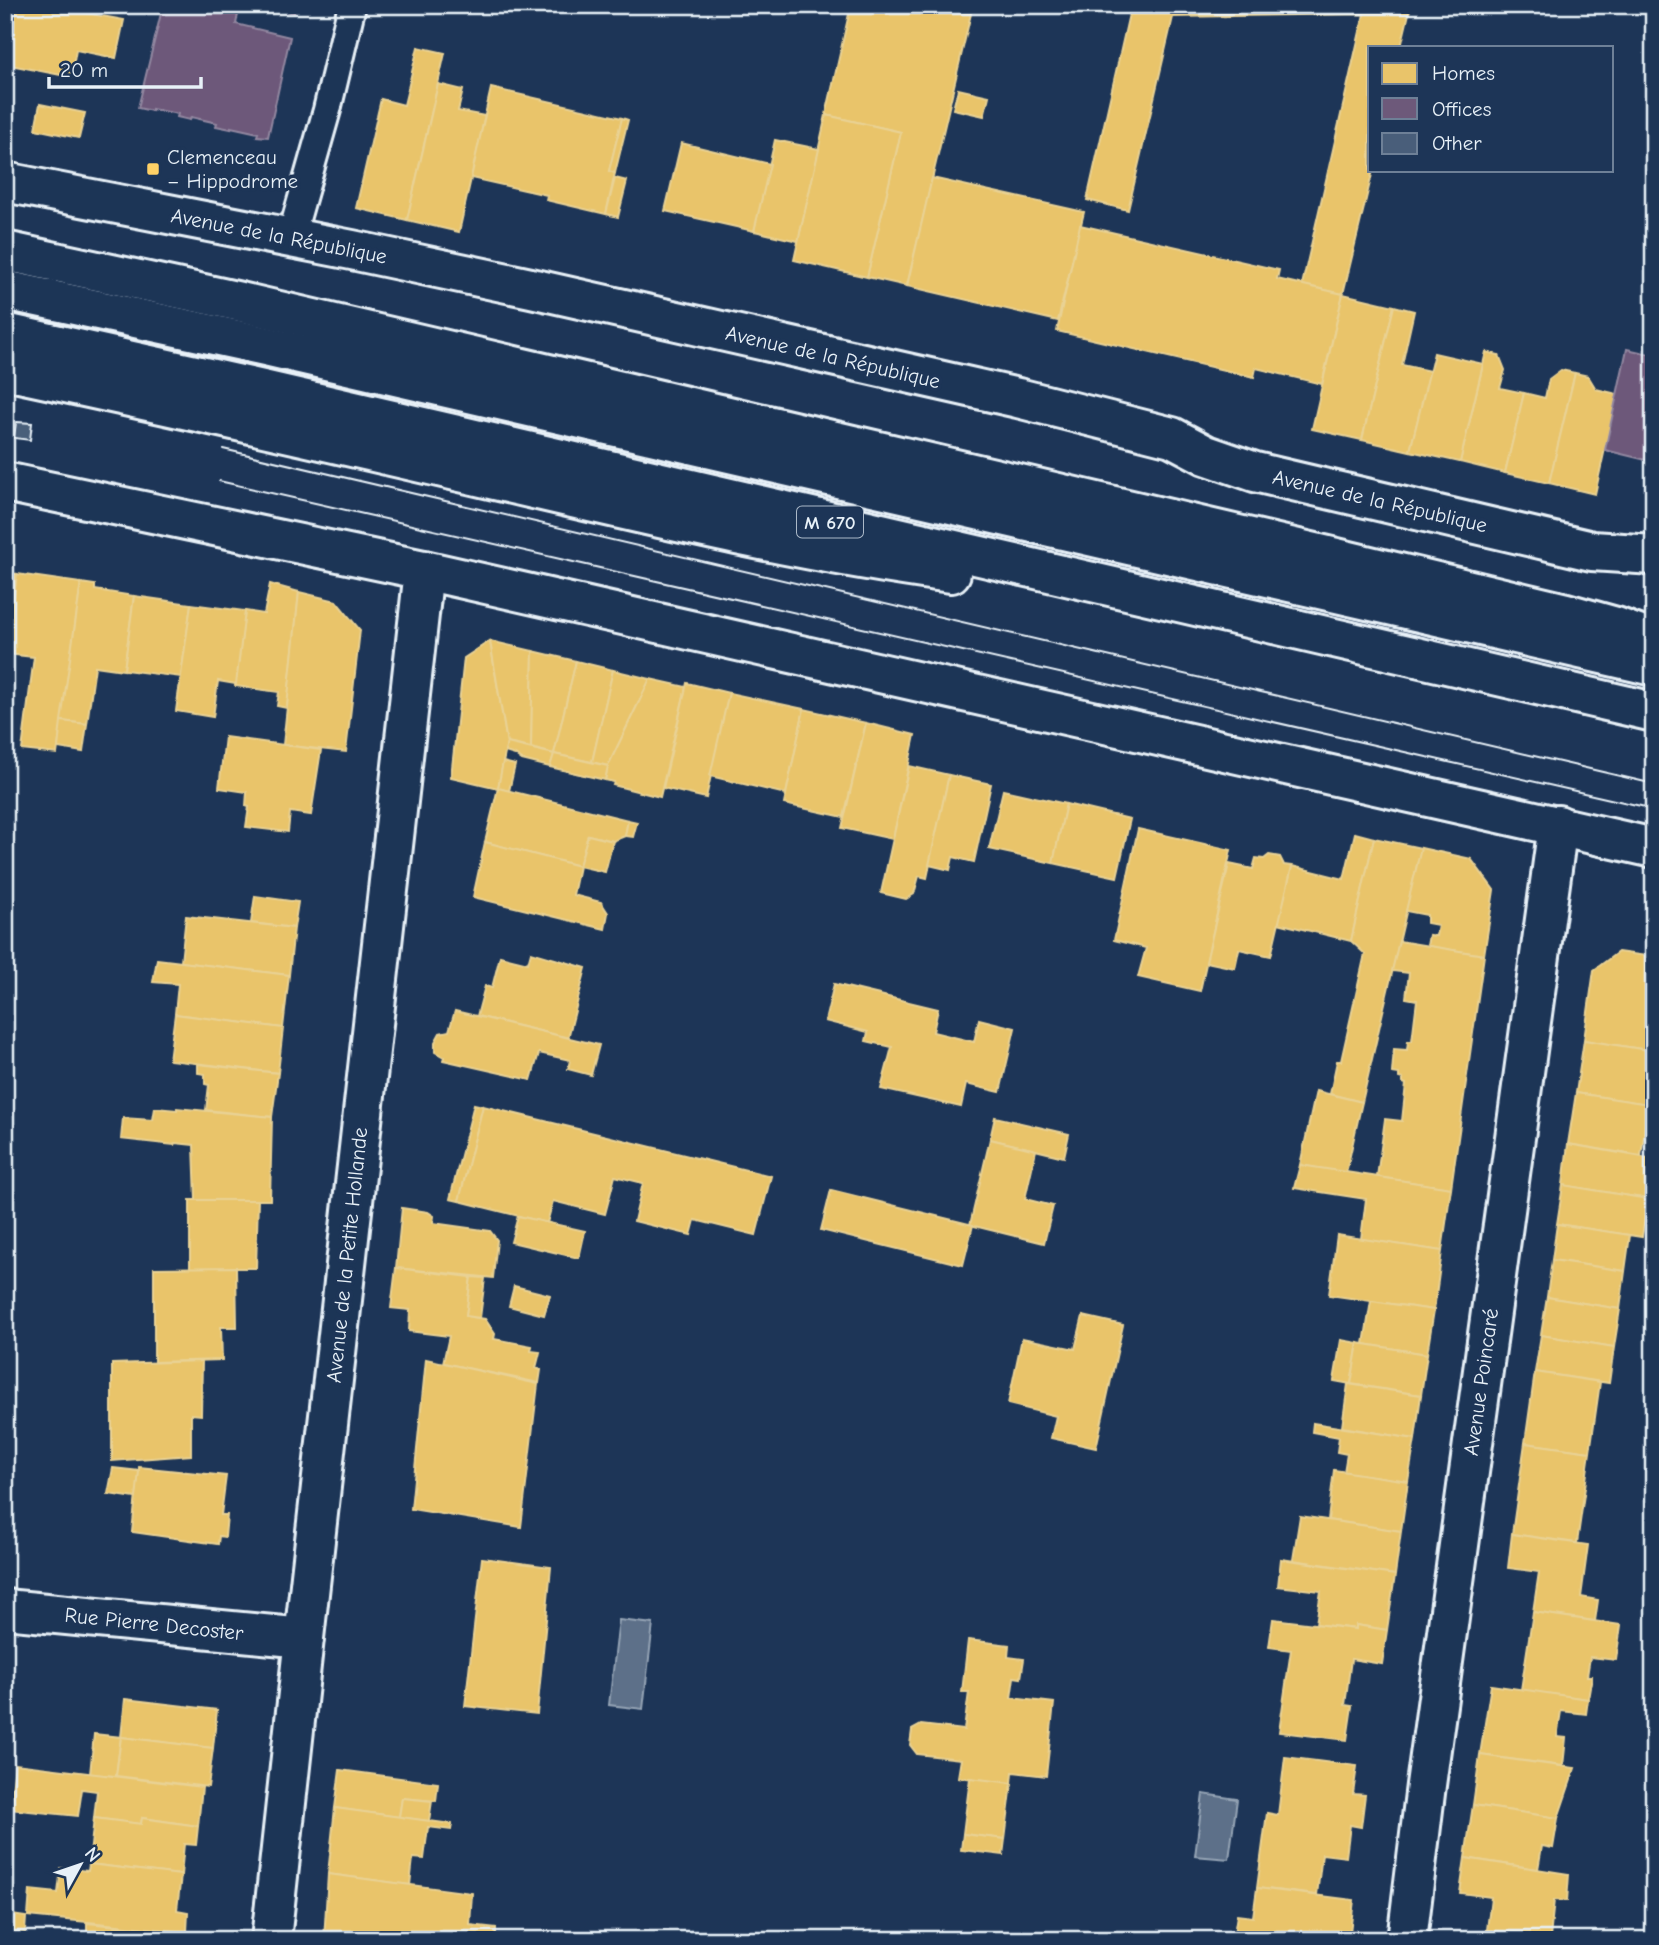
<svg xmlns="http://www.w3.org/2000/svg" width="1659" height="1945" viewBox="0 0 1659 1945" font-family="'Comic Neue',sans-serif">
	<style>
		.water { fill: #5d7089; stroke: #95a4b5; stroke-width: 2 }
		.homes { fill: #e9c46a; stroke: #e9d295; stroke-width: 2 }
		.offices { fill: #6d597a; stroke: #9287a0; stroke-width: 2 }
		.building { fill: #495e7a; stroke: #e8f1f8; stroke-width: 2 }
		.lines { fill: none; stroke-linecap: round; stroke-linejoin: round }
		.service-casing { stroke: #e8f1f8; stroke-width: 32 }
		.minor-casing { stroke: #e8f1f8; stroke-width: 44 }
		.tertiary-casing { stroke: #e8f1f8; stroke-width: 44 }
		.primary-casing { stroke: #e8f1f8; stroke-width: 44 }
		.path { stroke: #e8f1f8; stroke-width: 4.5; stroke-dasharray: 5 5; stroke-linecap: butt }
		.service { stroke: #1d3557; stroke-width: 26 }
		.minor { stroke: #1d3557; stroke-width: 38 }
		.tertiary { stroke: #1d3557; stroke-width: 38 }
		.primary { stroke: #1d3557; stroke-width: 38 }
		.tram { stroke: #e8f1f8; stroke-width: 2 }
		.poi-dot { fill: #ffd166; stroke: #1d3557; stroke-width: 2.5 }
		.labels { text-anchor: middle; stroke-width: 7; stroke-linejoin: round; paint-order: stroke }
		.shield { fill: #1d3557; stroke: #abb9c8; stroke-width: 2 }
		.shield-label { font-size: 19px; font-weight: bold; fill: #e8f1f8 }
		.poi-label { font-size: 21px; fill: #e8f1f8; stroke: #1d3557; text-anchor: start }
		.street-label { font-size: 21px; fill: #e8f1f8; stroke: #1d3557 }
	</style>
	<rect width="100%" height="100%" fill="#1d3557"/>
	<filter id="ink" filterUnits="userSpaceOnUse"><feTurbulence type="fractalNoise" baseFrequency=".0143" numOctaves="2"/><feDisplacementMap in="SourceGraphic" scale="14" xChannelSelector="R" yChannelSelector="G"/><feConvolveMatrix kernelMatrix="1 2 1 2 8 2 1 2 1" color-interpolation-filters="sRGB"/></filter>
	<g filter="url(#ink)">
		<g class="water">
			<path d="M 619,1620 L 653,1624 L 643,1709 L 609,1705 Z"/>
			<path d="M 1203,1794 L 1237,1799 L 1229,1859 L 1195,1856 Z"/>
		</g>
		<g class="homes">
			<path d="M 5,5 L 43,5 L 124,20 L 116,58 L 76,50 L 71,77 L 5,64 Z"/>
			<path d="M 851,5 L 973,5 L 907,286 L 867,277 L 901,132 L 826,115 Z"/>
			<path d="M 1131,5 L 1411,5 L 1401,47 L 1370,47 L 1370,170 L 1373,170 L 1343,294 L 1302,285 L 1364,14 L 1173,17 L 1128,210 L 1087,200 Z"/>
			<path d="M 418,47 L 445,53 L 407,220 L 356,208 L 381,99 L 404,105 Z"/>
			<path d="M 438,84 L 463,90 L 458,111 L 485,116 L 459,232 L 407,220 Z"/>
			<path d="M 491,88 L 622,118 L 609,171 L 615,173 L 606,214 L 546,200 L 547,195 L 471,178 Z"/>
			<path d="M 958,89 L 989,96 L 984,116 L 953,109 Z"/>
			<path d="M 40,104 L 85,113 L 79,138 L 35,129 Z"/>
			<path d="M 826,115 L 901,132 L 867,277 L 794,260 Z"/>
			<path d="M 622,118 L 628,120 L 615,173 L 609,171 Z"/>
			<path d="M 775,140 L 819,149 L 798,241 L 754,231 Z"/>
			<path d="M 681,143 L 770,164 L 754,231 L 665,211 Z"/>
			<path d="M 615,178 L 627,181 L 618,217 L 606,214 Z"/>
			<path d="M 932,178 L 1084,212 L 1058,321 L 907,286 Z"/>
			<path d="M 1080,225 L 1279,270 L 1277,279 L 1343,294 L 1322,384 L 1256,368 L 1254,377 L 1057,331 Z"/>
			<path d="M 1343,294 L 1394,306 L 1362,440 L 1312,429 Z"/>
			<path d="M 1394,306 L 1414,311 L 1402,365 L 1430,371 L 1410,451 L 1362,440 Z"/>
			<path d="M 1486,352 L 1499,355 L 1505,370 L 1500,388 L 1524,393 L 1505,473 L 1460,462 Z"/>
			<path d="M 1434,353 L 1483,364 L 1460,462 L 1410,451 Z"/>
			<path d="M 1561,370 L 1575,373 L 1549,483 L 1505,473 L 1524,393 L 1545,398 L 1549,379 Z"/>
			<path d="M 1575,373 L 1588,376 L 1596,389 L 1617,394 L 1595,494 L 1549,483 Z"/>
			<path d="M 5,573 L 17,574 L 7,654 L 5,654 Z"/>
			<path d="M 17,574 L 81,583 L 57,754 L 22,750 L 34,657 L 7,654 Z"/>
			<path d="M 81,583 L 95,585 L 95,590 L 134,596 L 124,670 L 95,666 L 87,724 L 61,721 Z"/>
			<path d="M 270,584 L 299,592 L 287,708 L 277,706 L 279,692 L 235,686 L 245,611 L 264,614 Z"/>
			<path d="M 299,592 L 336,601 L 360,630 L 346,752 L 283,745 Z"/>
			<path d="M 134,596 L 191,604 L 181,677 L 124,670 Z"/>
			<path d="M 191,604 L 245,611 L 236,684 L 218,681 L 213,717 L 176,711 Z"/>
			<path d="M 490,641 L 507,743 L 498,788 L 451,777 L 464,658 Z"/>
			<path d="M 490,641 L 533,651 L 531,748 L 507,743 Z"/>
			<path d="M 533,651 L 576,661 L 554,754 L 531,748 Z"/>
			<path d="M 576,661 L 613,670 L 592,762 L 554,754 Z"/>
			<path d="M 613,670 L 650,679 L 608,766 L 592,762 Z"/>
			<path d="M 650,679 L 686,687 L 660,797 L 613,785 L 614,782 L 605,780 L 608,766 Z"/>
			<path d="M 687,683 L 729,693 L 706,798 L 663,788 Z"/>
			<path d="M 729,693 L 804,709 L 786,794 L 710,776 Z"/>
			<path d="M 804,709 L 866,723 L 844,817 L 784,804 Z"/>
			<path d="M 61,721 L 87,724 L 83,752 L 58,748 Z"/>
			<path d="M 866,723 L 915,735 L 893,839 L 842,828 Z"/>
			<path d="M 225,737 L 321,750 L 311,815 L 290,812 L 288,832 L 246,827 L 249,807 L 246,806 L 247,792 L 219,788 Z"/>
			<path d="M 507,743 L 554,754 L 550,767 L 522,760 L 515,755 L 505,752 Z"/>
			<path d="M 554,754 L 608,766 L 605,780 L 550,767 Z"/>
			<path d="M 503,762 L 515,765 L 509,791 L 498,788 Z"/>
			<path d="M 909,766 L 949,775 L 927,878 L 919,876 L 914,894 L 906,899 L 881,893 Z"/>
			<path d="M 949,775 L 991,784 L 974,862 L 953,857 L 950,870 L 929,865 Z"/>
			<path d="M 498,788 L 628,820 L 625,836 L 613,841 L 588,835 L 579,866 L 485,842 Z"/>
			<path d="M 1003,790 L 1066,804 L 1053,863 L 989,849 Z"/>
			<path d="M 1066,804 L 1130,819 L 1117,877 L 1053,863 Z"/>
			<path d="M 628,820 L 637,822 L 633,837 L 625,836 Z"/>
			<path d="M 1138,829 L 1231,850 L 1200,991 L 1138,977 L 1146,948 L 1114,940 Z"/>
			<path d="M 1355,833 L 1374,838 L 1351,941 L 1278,923 L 1292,866 L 1344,879 Z"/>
			<path d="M 588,835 L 613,841 L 605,872 L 579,866 Z"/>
			<path d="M 1374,838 L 1421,848 L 1362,1102 L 1330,1094 L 1337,1061 L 1341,1061 L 1365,954 L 1351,941 Z"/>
			<path d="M 485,842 L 579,866 L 573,895 L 601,902 L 608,913 L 605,929 L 473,897 Z"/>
			<path d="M 1421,848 L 1471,859 L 1494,890 L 1484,955 L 1427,946 L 1429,935 L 1436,936 L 1438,925 L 1427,923 L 1427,915 L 1406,911 Z"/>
			<path d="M 1269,855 L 1280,857 L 1284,865 L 1292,866 L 1271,956 L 1239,949 L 1235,968 L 1206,962 L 1229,864 L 1253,869 L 1256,858 L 1264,859 Z"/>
			<path d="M 255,896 L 298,902 L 294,928 L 251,923 Z"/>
			<path d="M 186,916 L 294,928 L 289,975 L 181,962 Z"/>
			<path d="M 1399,941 L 1484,955 L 1451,1188 L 1377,1177 L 1385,1119 L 1402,1121 L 1406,1084 L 1403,1083 L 1403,1079 L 1399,1078 L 1399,1074 L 1392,1073 L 1394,1049 L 1407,1050 L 1408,1041 L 1412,1041 L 1417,1000 L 1406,998 L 1409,973 L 1392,971 Z"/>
			<path d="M 531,952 L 586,968 L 568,1038 L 477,1016 L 485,986 L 492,988 L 500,956 L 528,963 Z"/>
			<path d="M 1618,952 L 1654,957 L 1654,1030 L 1651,1029 L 1648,1050 L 1584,1040 L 1594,970 Z"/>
			<path d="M 157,959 L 289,975 L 283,1028 L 175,1014 L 178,984 L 153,982 Z"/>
			<path d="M 834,984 L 938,1009 L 933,1032 L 974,1042 L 979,1019 L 1015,1028 L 1000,1092 L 966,1084 L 961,1107 L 881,1089 L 892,1047 L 866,1041 L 868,1032 L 825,1021 Z"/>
			<path d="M 455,1011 L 599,1045 L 591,1075 L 568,1069 L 570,1060 L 539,1053 L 531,1080 L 443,1060 L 444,1057 L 435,1052 L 435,1042 L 440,1033 L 449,1031 Z"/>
			<path d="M 175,1014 L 283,1028 L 278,1073 L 169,1060 Z"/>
			<path d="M 1584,1040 L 1654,1051 L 1654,1105 L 1576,1093 Z"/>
			<path d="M 198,1064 L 278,1073 L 272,1117 L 206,1110 L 209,1085 L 205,1084 L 205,1074 L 198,1073 Z"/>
			<path d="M 1316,1091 L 1362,1102 L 1346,1173 L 1300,1165 Z"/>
			<path d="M 1576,1093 L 1649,1104 L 1641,1156 L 1568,1144 Z"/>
			<path d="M 474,1104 L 483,1106 L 459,1201 L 450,1199 Z"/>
			<path d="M 483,1106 L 771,1176 L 756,1235 L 695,1220 L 691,1235 L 634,1221 L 643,1183 L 615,1176 L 605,1214 L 553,1201 L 547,1223 L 459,1201 Z"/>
			<path d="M 155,1108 L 177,1110 L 177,1108 L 272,1117 L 270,1200 L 196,1200 L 194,1145 L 175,1143 L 174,1145 L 121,1139 L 123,1118 L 153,1120 Z"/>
			<path d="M 995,1117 L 1069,1134 L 1064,1157 L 990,1139 Z"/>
			<path d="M 990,1139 L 1036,1150 L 1025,1199 L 1053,1206 L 1044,1243 L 970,1225 Z"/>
			<path d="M 1568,1144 L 1654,1159 L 1648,1199 L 1563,1185 Z"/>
			<path d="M 1300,1165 L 1451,1188 L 1442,1251 L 1361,1239 L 1366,1199 L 1294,1188 Z"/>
			<path d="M 1563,1185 L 1648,1199 L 1642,1237 L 1557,1224 Z"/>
			<path d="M 831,1190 L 973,1225 L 963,1265 L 821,1230 Z"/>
			<path d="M 190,1200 L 258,1200 L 256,1268 L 190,1268 Z"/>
			<path d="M 402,1208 L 428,1212 L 434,1216 L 433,1223 L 490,1231 L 497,1240 L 493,1278 L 396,1268 Z"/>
			<path d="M 518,1216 L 585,1231 L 579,1258 L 511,1242 Z"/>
			<path d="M 1557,1224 L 1630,1235 L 1625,1271 L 1552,1260 Z"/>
			<path d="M 1337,1235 L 1442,1251 L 1434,1310 L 1329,1295 Z"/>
			<path d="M 1552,1260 L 1625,1271 L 1620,1309 L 1547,1297 Z"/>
			<path d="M 236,1267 L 237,1327 L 221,1327 L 222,1360 L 154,1362 L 154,1268 Z"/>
			<path d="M 396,1268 L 471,1277 L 466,1316 L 485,1319 L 495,1334 L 494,1339 L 532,1346 L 531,1351 L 540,1352 L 536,1368 L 541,1370 L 539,1383 L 443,1363 L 449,1336 L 409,1331 L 410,1310 L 391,1308 Z"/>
			<path d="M 471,1277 L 485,1278 L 480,1318 L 466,1316 Z"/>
			<path d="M 514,1286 L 550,1295 L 544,1315 L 509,1306 Z"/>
			<path d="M 1547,1297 L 1620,1309 L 1614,1347 L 1541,1335 Z"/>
			<path d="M 1371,1301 L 1434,1310 L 1427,1354 L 1364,1344 Z"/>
			<path d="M 1083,1316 L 1123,1325 L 1096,1448 L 1051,1438 L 1056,1416 L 1008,1404 L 1022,1338 L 1075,1349 Z"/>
			<path d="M 1541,1335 L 1614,1347 L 1609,1383 L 1535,1372 Z"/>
			<path d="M 1341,1340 L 1358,1343 L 1351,1384 L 1334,1381 Z"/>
			<path d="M 1358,1343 L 1427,1354 L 1421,1395 L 1351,1384 Z"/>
			<path d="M 426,1359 L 538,1384 L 521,1527 L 411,1509 Z"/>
			<path d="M 202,1361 L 201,1415 L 191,1414 L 191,1455 L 112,1461 L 112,1364 Z"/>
			<path d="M 1535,1372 L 1600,1382 L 1590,1452 L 1525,1443 Z"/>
			<path d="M 1348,1384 L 1421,1395 L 1415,1439 L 1342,1427 Z"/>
			<path d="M 1313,1423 L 1415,1439 L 1408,1481 L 1344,1472 L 1347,1454 L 1337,1452 L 1339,1437 L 1312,1432 Z"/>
			<path d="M 1525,1443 L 1590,1452 L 1577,1543 L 1512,1534 Z"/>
			<path d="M 139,1467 L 226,1476 L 221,1515 L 227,1515 L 225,1537 L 219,1536 L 218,1544 L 132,1532 Z"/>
			<path d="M 113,1468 L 139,1471 L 136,1498 L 108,1494 Z"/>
			<path d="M 1334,1470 L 1408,1481 L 1401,1531 L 1328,1520 Z"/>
			<path d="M 1300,1516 L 1401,1531 L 1395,1575 L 1293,1560 Z"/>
			<path d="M 1512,1534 L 1588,1545 L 1581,1597 L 1598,1600 L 1595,1621 L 1533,1612 L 1539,1572 L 1508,1568 Z"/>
			<path d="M 482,1558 L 551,1567 L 537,1714 L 465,1706 Z"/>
			<path d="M 1281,1559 L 1395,1575 L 1387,1630 L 1356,1625 L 1356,1629 L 1316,1624 L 1321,1591 L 1278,1586 Z"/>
			<path d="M 1533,1612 L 1621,1625 L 1616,1660 L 1590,1657 L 1587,1676 L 1592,1676 L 1588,1699 L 1521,1690 Z"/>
			<path d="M 1273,1619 L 1356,1629 L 1356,1625 L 1387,1630 L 1382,1664 L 1351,1659 L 1345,1705 L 1352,1706 L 1347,1740 L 1279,1732 L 1291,1650 L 1269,1647 Z"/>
			<path d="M 968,1640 L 1009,1645 L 1008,1657 L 1024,1659 L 1021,1678 L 1014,1677 L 1011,1698 L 1054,1703 L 1046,1776 L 1013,1772 L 1012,1783 L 958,1777 L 961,1759 L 917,1754 L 910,1745 L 912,1730 L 921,1725 L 964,1730 L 969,1692 L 962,1692 Z"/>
			<path d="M 1491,1685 L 1588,1699 L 1586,1714 L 1561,1711 L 1557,1737 L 1566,1738 L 1563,1766 L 1480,1755 Z"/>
			<path d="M 125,1699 L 217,1710 L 213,1748 L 121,1737 Z"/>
			<path d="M 94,1734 L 121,1737 L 116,1776 L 90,1774 Z"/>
			<path d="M 121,1737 L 213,1748 L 208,1787 L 116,1776 Z"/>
			<path d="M 1480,1755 L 1575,1768 L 1558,1818 L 1473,1805 Z"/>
			<path d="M 1285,1757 L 1357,1766 L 1353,1794 L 1365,1795 L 1361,1827 L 1350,1825 L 1346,1857 L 1322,1854 L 1317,1895 L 1257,1888 L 1267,1813 L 1278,1815 Z"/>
			<path d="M 15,1764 L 202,1787 L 198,1826 L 142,1818 L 141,1824 L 94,1818 L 97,1791 L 82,1789 L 78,1816 L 10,1809 Z"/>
			<path d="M 340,1770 L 438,1783 L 436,1801 L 402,1798 L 399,1817 L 335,1808 Z"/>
			<path d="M 970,1778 L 1012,1783 L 1005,1839 L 963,1834 Z"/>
			<path d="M 402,1798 L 432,1801 L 429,1821 L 399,1817 Z"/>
			<path d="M 1473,1805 L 1558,1818 L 1553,1848 L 1542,1846 L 1538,1869 L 1465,1858 Z"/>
			<path d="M 335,1808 L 452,1824 L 451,1830 L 428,1827 L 424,1859 L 413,1858 L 410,1885 L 328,1874 Z"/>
			<path d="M 94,1818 L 141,1824 L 142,1818 L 198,1826 L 196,1845 L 184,1844 L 181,1875 L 89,1864 Z"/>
			<path d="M 963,1834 L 1005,1839 L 1003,1855 L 961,1850 Z"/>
			<path d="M 1465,1858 L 1569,1874 L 1567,1901 L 1554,1900 L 1550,1938 L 1487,1930 L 1491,1897 L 1460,1893 Z"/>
			<path d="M 89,1864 L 181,1875 L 177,1910 L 188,1912 L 187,1932 L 28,1916 L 30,1890 L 58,1893 L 61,1868 L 88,1871 Z"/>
			<path d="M 328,1874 L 472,1893 L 470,1925 L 496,1928 L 496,1940 L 324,1940 Z"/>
			<path d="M 1257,1888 L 1354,1900 L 1349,1940 L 1233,1940 L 1237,1915 L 1253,1917 Z"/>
			<path d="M 5,1914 L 26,1917 L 25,1932 L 5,1930 Z"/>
			<path d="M 87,1923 L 197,1934 L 196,1940 L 87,1940 Z"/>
			<path d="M 1487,1930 L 1550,1938 L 1565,1940 L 1486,1940 Z"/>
		</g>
		<g class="offices">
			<path d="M 163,5 L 240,5 L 236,24 L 290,37 L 268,137 L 257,136 L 258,133 L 231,127 L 231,129 L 216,126 L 217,123 L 191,117 L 190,120 L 177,117 L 178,114 L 152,109 L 152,111 L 138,108 Z"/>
			<path d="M 264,5 L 295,5 L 294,13 Z"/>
			<path d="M 1627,349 L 1654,355 L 1654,462 L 1605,450 Z"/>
		</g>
		<path class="building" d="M 16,422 L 32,423 L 30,440 L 14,438 Z"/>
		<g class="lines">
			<g class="service-casing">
				<path id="service" d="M 291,237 L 327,110 L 352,5"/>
			</g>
			<g class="minor-casing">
				<g id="minor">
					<path d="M 5,1609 L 304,1638"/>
					<path d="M 271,1940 L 304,1638 L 424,570"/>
					<path d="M 1407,1940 L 1426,1785 L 1558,825"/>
				</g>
			</g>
			<g class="tertiary-casing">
				<g id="tertiary">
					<path d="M 5,182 L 352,250 L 531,288 L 1018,398 L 1172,437 L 1206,455 L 1255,472 L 1592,551 L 1654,555"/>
					<path d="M 5,482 L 424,570 L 1654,848"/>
				</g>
			</g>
			<g class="primary-casing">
				<g id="primary">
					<path d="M 5,251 L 236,301 L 1328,556 L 1566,613 L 1616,627 L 1654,641"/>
					<path d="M 5,290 L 265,346 L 1654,666"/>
					<path d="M 5,333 L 263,390 L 1654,712"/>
					<path d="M 5,370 C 169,405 332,442 495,480 C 646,515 797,552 951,573"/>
				</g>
			</g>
			<g class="path">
				<path d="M 5,429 L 15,430"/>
				<path d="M 5,431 L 8,416"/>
			</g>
			<use href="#service" class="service"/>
			<use href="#minor" class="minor"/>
			<use href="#tertiary" class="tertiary"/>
			<use href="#primary" class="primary"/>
			<g class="tram">
				<path d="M 223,449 L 1654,784"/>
				<path d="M 219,481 L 1654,809"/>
			</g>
		</g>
	</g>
	<rect class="poi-dot" x="146" y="162" width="14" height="14" rx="3.5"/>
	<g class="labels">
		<rect class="shield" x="797" y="506.5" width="66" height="31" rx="5"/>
		<g class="shield-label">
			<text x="830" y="529">M 670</text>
		</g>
		<g class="poi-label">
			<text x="167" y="164">Clemenceau<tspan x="167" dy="24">– Hippodrome</tspan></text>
		</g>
		<g class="street-label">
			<text transform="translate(279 236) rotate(11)" y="7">Avenue de la République</text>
			<text transform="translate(833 357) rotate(13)" y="7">Avenue de la République</text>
			<text transform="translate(1380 501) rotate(13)" y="7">Avenue de la République</text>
			<text transform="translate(347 1255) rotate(-84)" y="7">Avenue de la Petite Hollande</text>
			<text transform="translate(1481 1382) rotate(-82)" y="7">Avenue Poincaré</text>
			<text transform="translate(154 1624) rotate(6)" y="7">Rue Pierre Decoster</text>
		</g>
	</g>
	<rect width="1659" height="1945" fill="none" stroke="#1d3557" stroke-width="28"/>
	<rect x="14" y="14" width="1631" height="1917" fill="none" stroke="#e8f1f8" stroke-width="2.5" filter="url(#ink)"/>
	<rect x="1368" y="46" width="245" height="126" fill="#1d3557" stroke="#6e8097" stroke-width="2"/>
	<rect x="1382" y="63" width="35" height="21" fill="#e9c46a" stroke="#6e8097" stroke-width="2"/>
	<text x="1432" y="80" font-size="21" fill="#e8f1f8">Homes</text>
	<rect x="1382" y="98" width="35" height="21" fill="#6d597a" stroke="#6e8097" stroke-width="2"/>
	<text x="1432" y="116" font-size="21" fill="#e8f1f8">Offices</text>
	<rect x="1382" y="133" width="35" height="21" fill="#495e7a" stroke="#6e8097" stroke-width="2"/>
	<text x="1432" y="150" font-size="21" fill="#e8f1f8">Other</text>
	<g transform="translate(80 1865) rotate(50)" stroke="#1d3557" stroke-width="5" paint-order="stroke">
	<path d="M0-5L12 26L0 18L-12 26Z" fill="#e8f1f8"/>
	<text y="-10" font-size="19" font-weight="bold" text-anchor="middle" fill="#e8f1f8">N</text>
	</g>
	<path d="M49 77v10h152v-10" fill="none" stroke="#e8f1f8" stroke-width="3.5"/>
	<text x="60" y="77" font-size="21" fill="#e8f1f8" stroke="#1d3557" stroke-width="5" paint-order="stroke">20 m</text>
</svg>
